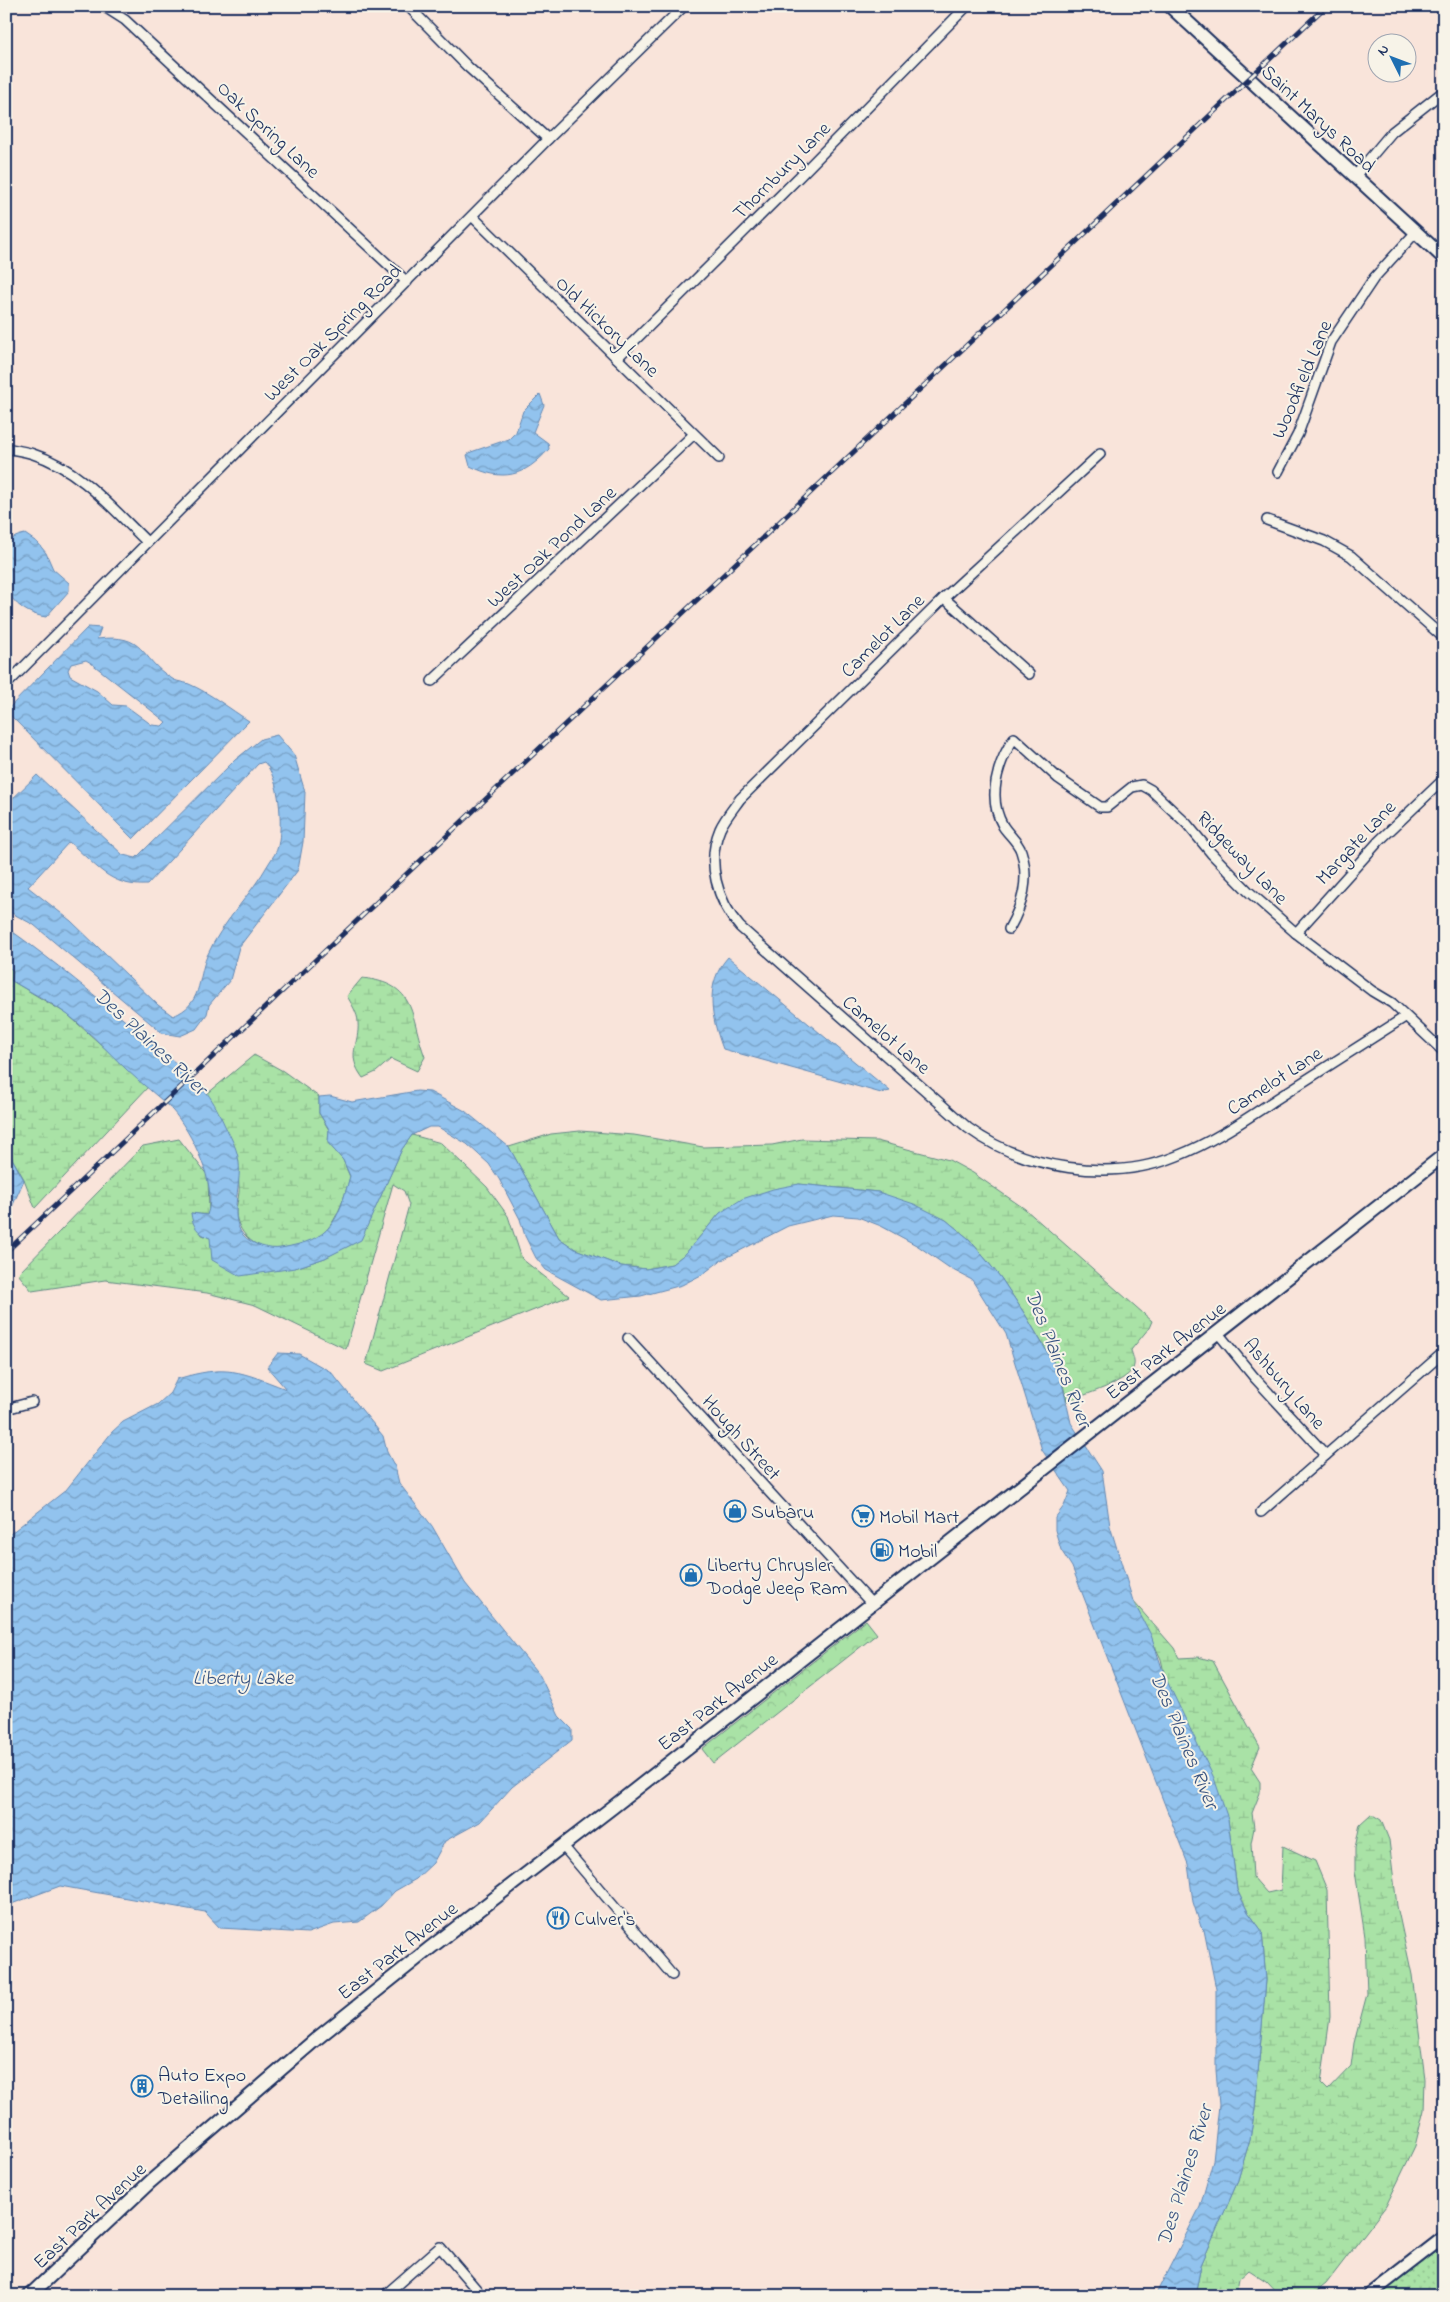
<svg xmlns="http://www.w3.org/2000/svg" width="1450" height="2302" viewBox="0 0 1450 2302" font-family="'Indie Flower',sans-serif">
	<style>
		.grass { fill: url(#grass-dots); stroke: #628882 }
		.forest { fill: url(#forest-crowns); stroke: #628882 }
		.wetland { fill: url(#wetland-marsh); stroke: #628882 }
		.water { fill: url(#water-waves); stroke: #6288b4; fill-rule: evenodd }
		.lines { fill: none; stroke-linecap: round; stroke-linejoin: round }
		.minor-casing { stroke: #1b2f5e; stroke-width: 12 }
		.tertiary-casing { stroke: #1b2f5e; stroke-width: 15 }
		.secondary-casing { stroke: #1b2f5e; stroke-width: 16 }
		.minor { stroke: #f7f3e8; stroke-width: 9 }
		.tertiary { stroke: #f7f3e8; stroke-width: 11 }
		.secondary { stroke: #f7f3e8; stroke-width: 12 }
		.rail-casing { stroke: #1b2f5e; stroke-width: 5 }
		.rail { stroke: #f7f3e8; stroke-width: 3; stroke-dasharray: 9; stroke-linecap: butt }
		.labels { text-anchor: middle; stroke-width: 4; stroke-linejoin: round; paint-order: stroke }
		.street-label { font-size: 20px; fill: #1b2f5e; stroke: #f7f3e8 }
		.poi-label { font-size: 20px; fill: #1b2f5e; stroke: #f7f3e8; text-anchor: start }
		.water-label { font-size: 21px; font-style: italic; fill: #395482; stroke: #f7f3e8 }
	</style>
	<defs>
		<pattern id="grass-dots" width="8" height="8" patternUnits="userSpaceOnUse" patternTransform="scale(1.25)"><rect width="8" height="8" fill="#a9e2a6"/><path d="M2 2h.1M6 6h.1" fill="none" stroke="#91c291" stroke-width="1.8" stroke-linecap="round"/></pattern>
		<pattern id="forest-crowns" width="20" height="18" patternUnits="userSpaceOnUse" patternTransform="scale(1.25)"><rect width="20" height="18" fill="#a9e2a6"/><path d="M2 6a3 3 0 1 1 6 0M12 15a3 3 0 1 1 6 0" fill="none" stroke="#91c291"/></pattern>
		<pattern id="wetland-marsh" width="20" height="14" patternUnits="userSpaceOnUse" patternTransform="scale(1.25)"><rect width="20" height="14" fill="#a9e2a6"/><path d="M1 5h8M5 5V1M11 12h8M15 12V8" fill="none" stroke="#91c291"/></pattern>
		<pattern id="water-waves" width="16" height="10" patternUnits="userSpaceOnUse" patternTransform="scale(1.25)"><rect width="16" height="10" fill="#92c3ee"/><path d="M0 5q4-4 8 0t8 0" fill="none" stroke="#769fc4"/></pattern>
	</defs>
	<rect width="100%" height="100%" fill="#f9e4da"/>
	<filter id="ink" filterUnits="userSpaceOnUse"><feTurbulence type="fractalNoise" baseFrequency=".02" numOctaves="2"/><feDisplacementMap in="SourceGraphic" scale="10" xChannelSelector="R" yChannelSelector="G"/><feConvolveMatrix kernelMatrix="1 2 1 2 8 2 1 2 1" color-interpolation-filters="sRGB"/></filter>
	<g filter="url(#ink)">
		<path class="grass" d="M 1437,2242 L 1444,2249 L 1444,2296 L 1368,2296 Z"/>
		<path class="forest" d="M 866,1620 L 877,1634 L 713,1763 L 702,1749 Z"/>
		<g class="wetland">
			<path d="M 6,964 L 13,971 L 12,981 L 67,1014 L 148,1087 L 35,1208 L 24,1179 L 6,1148 Z"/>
			<path d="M 362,978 C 418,984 409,1014 425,1057 L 417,1071 L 391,1059 L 376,1072 L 363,1078 C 345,1054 360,1045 358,1022 C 358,1014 351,1003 347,996 Z"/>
			<path d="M 254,1055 L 283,1071 L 319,1097 L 319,1113 L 329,1130 L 328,1143 L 343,1160 L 350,1177 C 342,1205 333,1239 299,1245 C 291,1246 281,1249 273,1249 C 254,1249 237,1231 236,1213 C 236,1204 240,1195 239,1186 C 237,1154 223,1121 207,1094 Z"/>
			<path d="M 580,1131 L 634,1135 L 703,1147 L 772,1145 L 802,1139 L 877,1141 L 949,1160 L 973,1173 L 1025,1209 L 1152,1321 L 1149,1328 L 1131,1350 C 1132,1354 1135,1361 1134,1365 C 1133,1381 1081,1396 1067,1401 L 1060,1373 L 1026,1316 L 1001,1278 L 969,1239 L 946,1220 L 878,1192 L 799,1184 L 720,1213 L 686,1253 L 672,1264 L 646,1269 L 621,1266 L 575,1249 L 559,1238 L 509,1147 L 551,1134 Z"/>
			<path d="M 412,1135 L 441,1143 L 487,1187 L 508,1216 L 522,1259 L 569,1296 L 383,1371 L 366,1364 L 409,1205 L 404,1191 L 393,1184 L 346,1349 L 255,1305 L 207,1293 L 105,1280 L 32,1291 L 18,1274 L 143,1146 L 179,1139 L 208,1176 L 209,1213 L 207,1215 L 191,1213 L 202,1235 L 295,1268 L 325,1258 L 361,1239 L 402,1149 Z"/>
			<path d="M 1133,1601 L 1174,1648 L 1179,1658 L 1198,1657 L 1213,1661 L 1260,1747 L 1251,1768 L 1260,1782 L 1260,1793 L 1252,1813 L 1254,1828 L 1251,1843 L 1253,1877 L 1267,1893 L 1281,1890 L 1283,1846 L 1315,1861 L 1327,1890 L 1330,2017 L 1321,2083 L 1328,2090 L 1351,2066 L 1354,2043 L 1367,1994 L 1365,1937 L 1355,1871 L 1355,1848 L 1360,1824 L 1371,1814 L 1381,1820 L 1389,1840 L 1397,1906 L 1412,1975 L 1425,2079 L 1424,2110 L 1415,2146 L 1386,2206 L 1326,2284 L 1311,2296 L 1280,2296 L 1266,2281 L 1249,2270 L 1239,2279 L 1236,2296 L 1195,2296 L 1201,2265 L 1237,2183 L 1250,2139 L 1255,2108 L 1266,1980 L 1262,1931 L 1248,1912 L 1237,1890 L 1228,1819 L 1165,1677 L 1161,1659 Z"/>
		</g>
		<g class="water">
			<path d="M 540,394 L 544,405 L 533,432 L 548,443 L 549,449 C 524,477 503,482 470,466 L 467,455 L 471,452 L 509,439 L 516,432 L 523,411 Z"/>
			<path d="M 25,534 L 38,543 L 46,553 L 53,569 L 69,583 L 69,591 L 46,617 C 30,615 13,605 7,589 C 5,582 6,572 6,565 C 6,547 5,538 25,534 Z"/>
			<path d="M 88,627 L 101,628 L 97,639 C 147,633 138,657 171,678 C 176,682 184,682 189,684 C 210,693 230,709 249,721 L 133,839 L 6,711 ZM 86,660 L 91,663 L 166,722 L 162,726 L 152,725 L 126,706 L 113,705 L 97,691 L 70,676 L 68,670 L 71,664 Z"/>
			<path d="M 277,735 L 294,755 L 305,792 L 303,842 L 298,870 L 239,947 L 230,980 L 209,1005 L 207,1014 L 196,1029 L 180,1036 L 162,1033 L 34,925 L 6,910 L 6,805 L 37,775 L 123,855 L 136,858 L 235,760 L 261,739 ZM 264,762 C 280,778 283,824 278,846 C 277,852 272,858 269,863 C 251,895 222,922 207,956 C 197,980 203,1004 173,1016 L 158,1005 L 71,921 L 28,887 L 69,842 C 96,864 109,887 147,885 L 258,764 Z"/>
			<path d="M 6,927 C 54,961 98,998 142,1035 C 163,1054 189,1071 207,1093 C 214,1102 220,1115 225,1126 C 230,1135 236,1147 238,1157 C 244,1181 227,1215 243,1235 C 252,1245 270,1250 281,1248 C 332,1239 337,1224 350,1176 L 343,1160 L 328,1143 L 329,1129 L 319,1113 L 319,1097 L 330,1096 L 352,1102 L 417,1091 L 430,1092 L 465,1111 L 509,1147 L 559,1238 L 575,1249 L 621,1266 L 646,1269 L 672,1264 L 686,1253 L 720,1213 L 742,1199 L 773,1189 L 799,1184 L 878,1192 L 914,1204 L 946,1220 L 969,1239 L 1001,1278 L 1026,1316 L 1060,1374 L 1071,1423 L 1102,1471 L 1110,1526 L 1133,1601 L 1151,1635 L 1165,1677 L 1214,1778 L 1228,1819 L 1237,1890 L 1248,1912 L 1262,1931 L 1266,1980 L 1255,2108 L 1250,2139 L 1237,2183 L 1201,2265 L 1195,2296 L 1155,2296 L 1200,2207 L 1213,2161 L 1219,2105 L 1216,2070 L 1216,1989 L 1204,1930 L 1201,1927 L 1193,1902 L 1188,1864 L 1072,1567 L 1061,1550 L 1055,1530 L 1055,1518 L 1064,1506 L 1070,1491 L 1042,1450 L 1006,1334 L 972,1280 L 951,1269 L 918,1246 L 881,1226 L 858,1217 L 833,1215 L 788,1226 L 720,1261 L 703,1274 L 682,1285 L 641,1296 L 601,1300 L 546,1270 L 536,1258 L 525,1236 L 520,1219 L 499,1179 L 489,1164 L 467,1144 L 438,1127 L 429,1127 L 412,1135 L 402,1149 L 361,1240 L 325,1258 L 295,1268 L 240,1276 L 212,1260 L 210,1238 C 198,1234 192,1225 191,1213 L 207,1215 C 219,1186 191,1131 172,1110 C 158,1095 141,1084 126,1069 C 107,1051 89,1031 68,1015 C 51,1002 30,992 12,981 L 13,971 L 6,964 Z"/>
			<path d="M 728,957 L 890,1091 L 881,1093 L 723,1049 C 711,1017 704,984 728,957 Z"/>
			<path d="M 6,1148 L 24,1180 L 12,1207 L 6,1212 Z"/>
			<path d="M 278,1353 L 299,1354 L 331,1372 L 383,1436 L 387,1452 L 395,1467 L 399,1483 L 432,1526 L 465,1583 L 540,1676 L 559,1716 L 572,1729 L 572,1740 L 512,1787 L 480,1822 L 445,1841 L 433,1863 L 416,1879 L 395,1891 L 381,1906 L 359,1922 L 334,1924 L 308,1933 L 220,1928 L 205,1912 L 60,1886 L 6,1906 L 6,1537 L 66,1490 L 112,1432 L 123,1422 L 158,1404 L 170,1393 L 177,1379 C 227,1364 239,1371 286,1389 L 267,1367 Z"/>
		</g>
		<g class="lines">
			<g class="minor-casing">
				<g id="minor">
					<path d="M 103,6 L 125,20 L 407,282"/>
					<path d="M 408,6 L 468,67 L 548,139"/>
					<path d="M 1355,176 L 1392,132 L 1444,91"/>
					<path d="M 473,217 L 719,458"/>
					<path d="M 617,358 L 800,176 L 967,6"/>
					<path d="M 6,448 C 15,450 24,451 33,454 C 79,468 114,510 147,542"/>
					<path d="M 1100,454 L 944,598 L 740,799 C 733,809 725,818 720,829 C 706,862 717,901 740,927 L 968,1128 C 1024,1169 1111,1183 1177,1156 C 1213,1142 1246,1119 1278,1098 C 1321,1071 1363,1044 1405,1017"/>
					<path d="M 1278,472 L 1298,434 L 1331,342 L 1374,278 L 1416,232"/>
					<path d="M 1267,520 L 1324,541 L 1351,556 L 1444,638"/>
					<path d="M 944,598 L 1029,674"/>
					<path d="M 432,681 L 693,435"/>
					<path d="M 6,685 L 548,139 L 684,6"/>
					<path d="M 1009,929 C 1023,904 1030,879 1021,851 C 1018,842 1008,834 1003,826 C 987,798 997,764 1014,738 L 1058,778 L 1100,807 L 1107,807 L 1132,787 L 1142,785 L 1151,790 L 1187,824 L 1211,853 L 1248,891 L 1296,933 L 1372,991 L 1392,1003 L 1444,1052"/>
					<path d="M 1296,933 L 1379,841 L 1444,779"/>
					<path d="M 1218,1333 L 1254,1377 L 1326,1455"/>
					<path d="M 628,1338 L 871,1603"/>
					<path d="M 6,1409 L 32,1402"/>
					<path d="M 1261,1512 L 1444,1352"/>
					<path d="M 563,1846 L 672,1975"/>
					<path d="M 384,2296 L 440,2247 L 482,2296"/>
				</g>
			</g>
			<g class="tertiary-casing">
				<path id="tertiary" d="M 1368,2296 L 1444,2237"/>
			</g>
			<g class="secondary-casing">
				<g id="secondary">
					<path d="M 1170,6 L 1444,258"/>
					<path d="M 29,2296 L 150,2182 L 315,2040 L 430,1948 L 613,1807 L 1444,1155"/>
				</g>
			</g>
			<use href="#minor" class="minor"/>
			<use href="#tertiary" class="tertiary"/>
			<use href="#secondary" class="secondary"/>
			<g class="rail-casing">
				<path id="rail" d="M 6,1252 L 1326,6"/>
			</g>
			<use href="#rail" class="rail"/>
		</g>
	</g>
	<defs>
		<g id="shop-ring" transform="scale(1.125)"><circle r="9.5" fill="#f7f3e8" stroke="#1f6fb2" stroke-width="1.5"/><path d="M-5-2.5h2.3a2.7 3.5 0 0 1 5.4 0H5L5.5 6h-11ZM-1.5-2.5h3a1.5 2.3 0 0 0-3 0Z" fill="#1f6fb2"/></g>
		<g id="supermarket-ring" transform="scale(1.125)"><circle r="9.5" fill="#f7f3e8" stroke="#1f6fb2" stroke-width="1.5"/><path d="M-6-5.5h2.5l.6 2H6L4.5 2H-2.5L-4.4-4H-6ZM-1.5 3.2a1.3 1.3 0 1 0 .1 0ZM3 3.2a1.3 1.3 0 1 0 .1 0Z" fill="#1f6fb2"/></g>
		<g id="fuel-ring" transform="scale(1.125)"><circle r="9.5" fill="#f7f3e8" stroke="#1f6fb2" stroke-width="1.5"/><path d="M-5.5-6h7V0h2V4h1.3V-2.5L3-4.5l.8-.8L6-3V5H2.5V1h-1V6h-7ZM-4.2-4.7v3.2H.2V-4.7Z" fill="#1f6fb2"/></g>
		<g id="restaurant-ring" transform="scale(1.125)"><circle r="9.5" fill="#f7f3e8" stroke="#1f6fb2" stroke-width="1.5"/><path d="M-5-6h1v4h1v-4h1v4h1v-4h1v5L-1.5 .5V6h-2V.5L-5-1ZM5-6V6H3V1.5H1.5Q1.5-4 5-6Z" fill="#1f6fb2"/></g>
		<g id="building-ring" transform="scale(1.125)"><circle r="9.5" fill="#f7f3e8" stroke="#1f6fb2" stroke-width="1.5"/><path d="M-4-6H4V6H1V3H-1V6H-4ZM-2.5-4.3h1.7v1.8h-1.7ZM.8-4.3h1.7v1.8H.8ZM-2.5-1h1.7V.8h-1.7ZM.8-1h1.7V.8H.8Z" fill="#1f6fb2"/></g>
	</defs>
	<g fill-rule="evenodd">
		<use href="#shop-ring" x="735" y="1511"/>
		<use href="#supermarket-ring" x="863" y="1516"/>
		<use href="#fuel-ring" x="882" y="1550"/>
		<use href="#shop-ring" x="691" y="1575"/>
		<use href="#restaurant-ring" x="558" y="1918"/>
		<use href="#building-ring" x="142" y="2086"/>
	</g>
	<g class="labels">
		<g class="street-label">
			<text transform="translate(1319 118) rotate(43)" y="7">Saint Marys Road</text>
			<text transform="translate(269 129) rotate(43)" y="7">Oak Spring Lane</text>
			<text transform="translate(781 170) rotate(-45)" y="7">Thornbury Lane</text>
			<text transform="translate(608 326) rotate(44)" y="7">Old Hickory Lane</text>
			<text transform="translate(332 332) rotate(-45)" y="7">West Oak Spring Road</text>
			<text transform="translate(1301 379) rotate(-67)" y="7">Woodfield Lane</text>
			<text transform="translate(551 546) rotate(-43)" y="7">West Oak Pond Lane</text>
			<text transform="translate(882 635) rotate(-45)" y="7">Camelot Lane</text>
			<text transform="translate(1355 842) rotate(-47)" y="7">Margate Lane</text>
			<text transform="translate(1243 857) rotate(46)" y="7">Ridgeway Lane</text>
			<text transform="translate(887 1034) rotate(41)" y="7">Camelot Lane</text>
			<text transform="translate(1274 1080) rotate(-33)" y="7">Camelot Lane</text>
			<text transform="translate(1165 1350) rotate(-38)" y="7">East Park Avenue</text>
			<text transform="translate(1285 1383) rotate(49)" y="7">Ashbury Lane</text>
			<text transform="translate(742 1437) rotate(48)" y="7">Hough Street</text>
			<text transform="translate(717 1701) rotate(-38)" y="7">East Park Avenue</text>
			<text transform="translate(397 1950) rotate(-38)" y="7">East Park Avenue</text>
			<text transform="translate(89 2215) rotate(-43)" y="7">East Park Avenue</text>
		</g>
		<g class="poi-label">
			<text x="751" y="1518">Subaru</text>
			<text x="879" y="1523">Mobil Mart</text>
			<text x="898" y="1557">Mobil</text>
			<text x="707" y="1571">Liberty Chrysler<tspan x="707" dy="23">Dodge Jeep Ram</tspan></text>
			<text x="574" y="1925">Culver's</text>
			<text x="158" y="2081">Auto Expo<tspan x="158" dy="23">Detailing</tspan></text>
		</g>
		<g class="water-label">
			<text transform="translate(151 1041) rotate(43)" y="7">Des Plaines River</text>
			<text transform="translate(1059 1358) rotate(68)" y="7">Des Plaines River</text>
			<text x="243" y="1684">Liberty Lake</text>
			<text transform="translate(1185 1740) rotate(67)" y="7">Des Plaines River</text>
			<text transform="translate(1184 2175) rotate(-73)" y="7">Des Plaines River</text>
		</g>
	</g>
	<rect width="1450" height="2302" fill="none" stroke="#f7f3e8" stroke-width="25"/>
	<rect x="12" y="12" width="1425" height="2277" fill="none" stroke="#1b2f5e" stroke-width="2" filter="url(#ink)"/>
	<g transform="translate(1392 58) rotate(312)"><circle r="24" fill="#f7f3e8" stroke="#9fa5b1"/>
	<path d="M0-4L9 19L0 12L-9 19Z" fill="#1f6fb2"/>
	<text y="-8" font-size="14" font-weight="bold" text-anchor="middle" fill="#1b2f5e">N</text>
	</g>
</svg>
